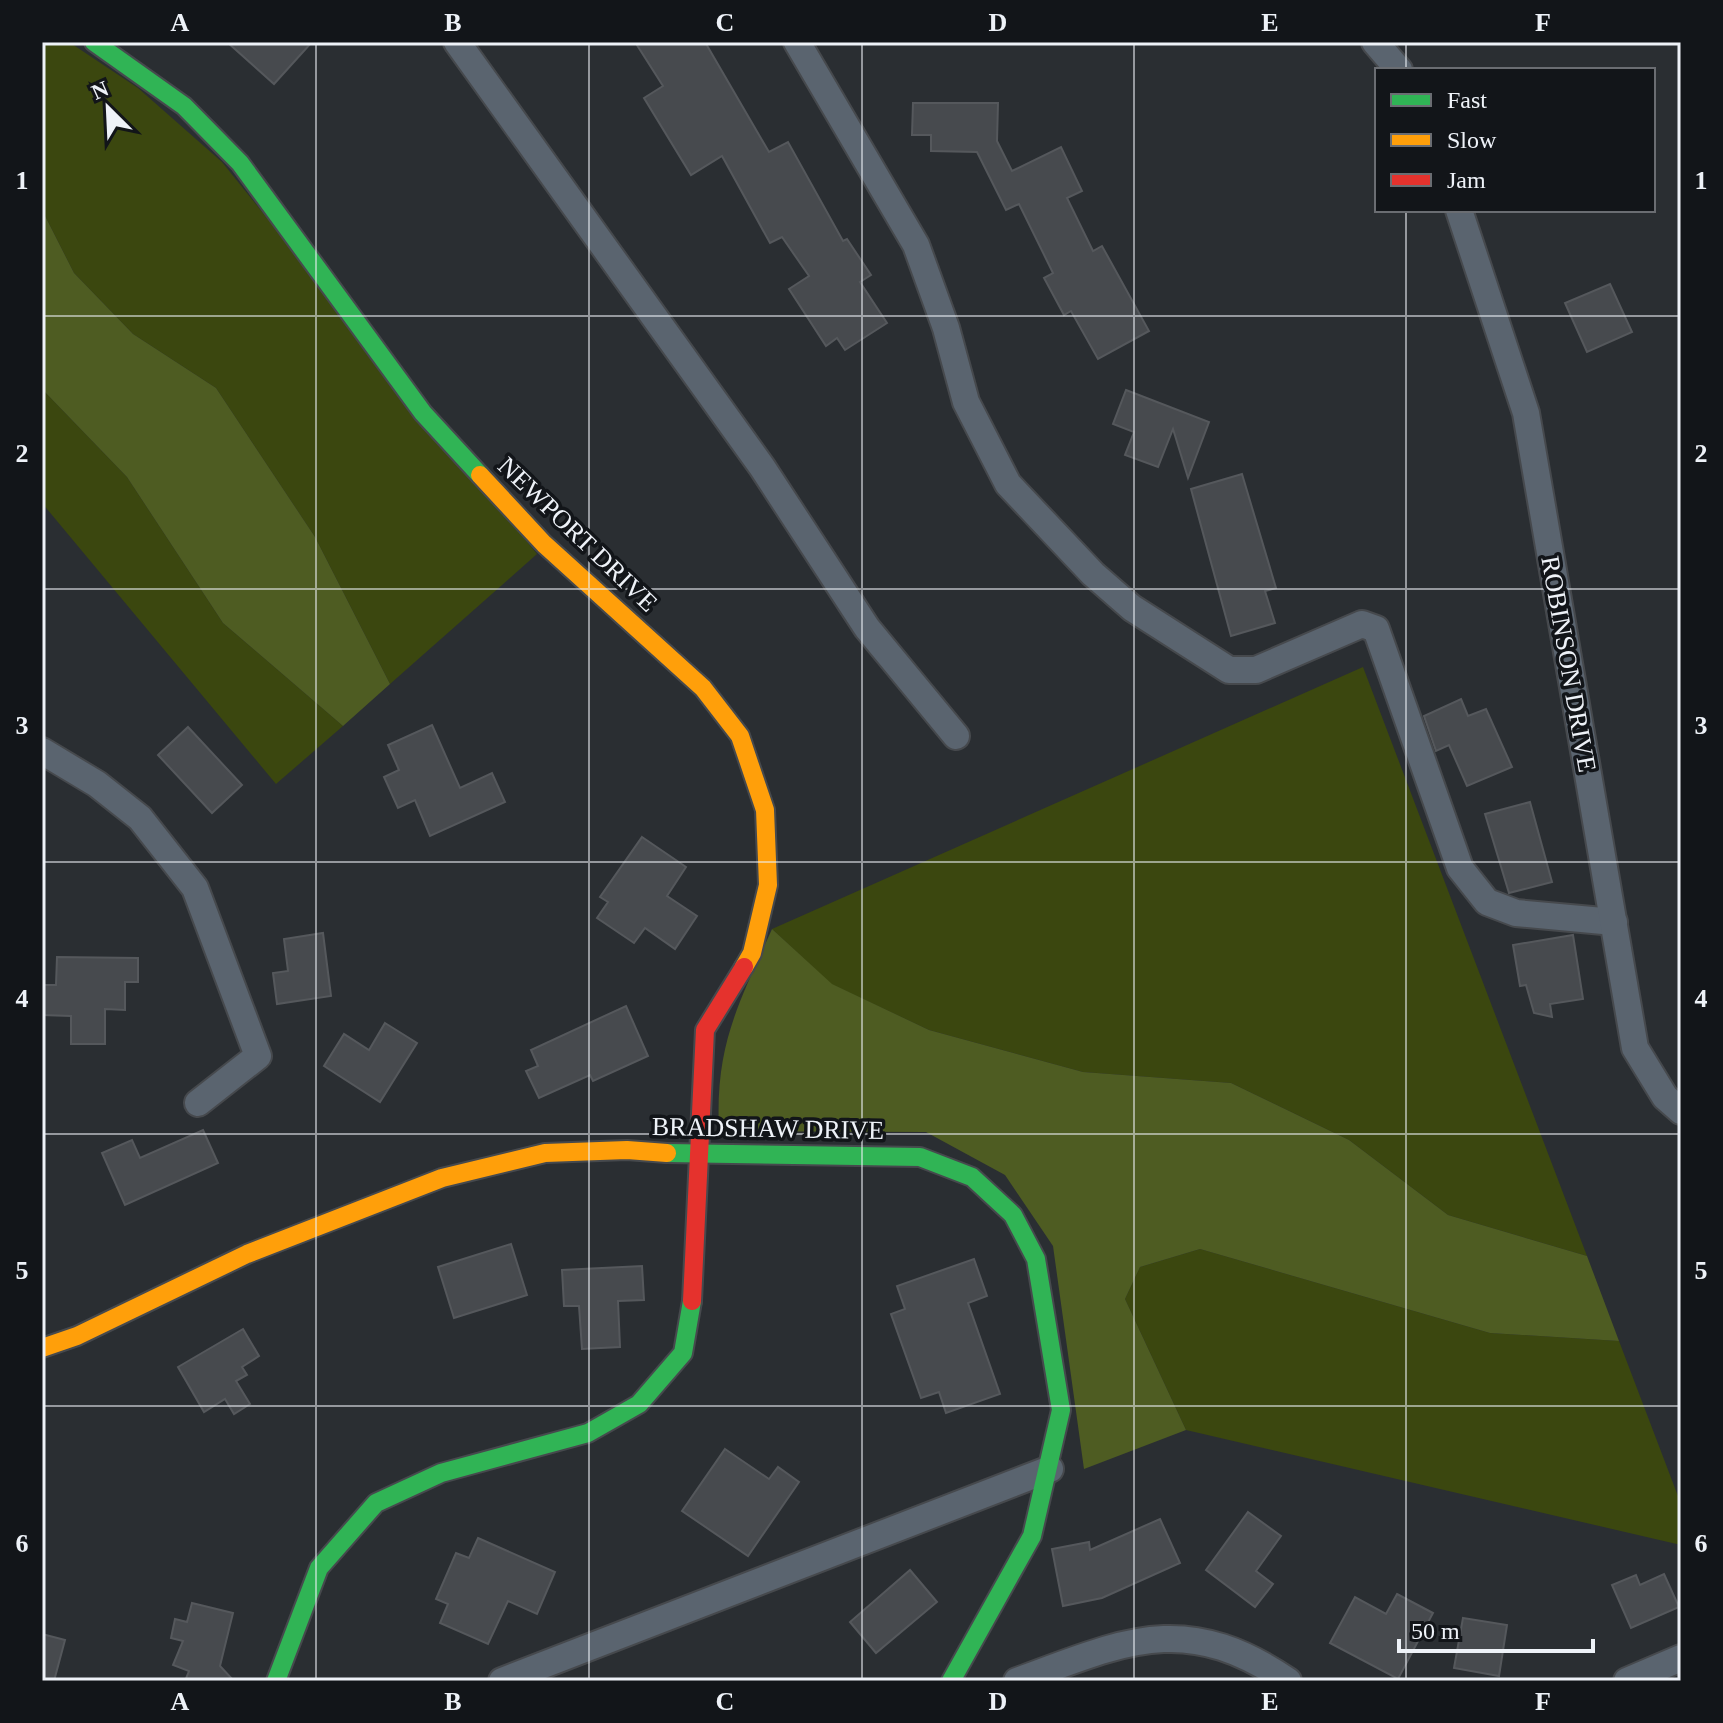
<svg xmlns="http://www.w3.org/2000/svg" width="1723" height="1723" viewBox="0 0 1723 1723" font-family="'Times New Roman',serif">
	<style>
		.green { fill: #3b470f }
		.forest { fill: #4e5c22 }
		.building { fill: #474a4e; stroke: #55585c; stroke-width: 2 }
		.lines { fill: none; stroke-linecap: round; stroke-linejoin: round }
		.street-casing { stroke: #46494d; stroke-width: 30 }
		.fast-casing { stroke: #46494d; stroke-width: 22 }
		.slow-casing { stroke: #46494d; stroke-width: 22 }
		.jam-casing { stroke: #46494d; stroke-width: 22 }
		.street { stroke: #5a646f; stroke-width: 26 }
		.fast { stroke: #30b455; stroke-width: 18 }
		.slow { stroke: #ff9f0a; stroke-width: 18 }
		.jam { stroke: #e5322d; stroke-width: 18 }
		.grid { fill: none; stroke: #eef2f8; stroke-width: 2; stroke-opacity: 0.55 }
		.labels { text-anchor: middle; stroke-width: 7; stroke-linejoin: round; paint-order: stroke }
		.street-label { font-size: 26px; fill: #eef2f8; stroke: #121519 }
		.neatline { fill: none; stroke: #eef2f8; stroke-width: 3 }
		.grid-label { font-size: 26px; text-anchor: middle; font-weight: bold; fill: #eef2f8 }
	</style>
	<rect width="100%" height="100%" fill="#2a2e32"/>
	<g class="green">
		<path d="M 42,42 L 69,42 L 138,88 L 222,162 L 537,554 L 390,684 L 315,537 L 216,388 L 133,334 L 74,273 L 42,210 Z"/>
		<path d="M 42,389 L 127,477 L 223,623 L 343,726 L 276,784 L 42,503 Z"/>
		<path d="M 1363,667 L 1587,1256 L 1448,1215 L 1349,1140 L 1231,1083 L 1083,1072 L 929,1030 L 831,984 L 772,929 Z"/>
		<path d="M 1200,1249 L 1490,1333 L 1619,1341 L 1681,1504 L 1681,1545 L 1186,1430 L 1125,1299 L 1140,1267 Z"/>
	</g>
	<g class="forest">
		<path d="M 42,210 L 74,273 L 133,334 L 216,388 L 315,537 L 390,684 L 343,726 L 223,623 L 127,477 L 42,389 Z"/>
		<path d="M 772,929 L 832,984 L 929,1030 L 1083,1072 L 1231,1083 L 1349,1140 L 1448,1215 L 1587,1256 L 1619,1341 L 1490,1333 L 1200,1249 L 1140,1267 L 1125,1299 L 1186,1430 L 1084,1469 L 1053,1246 L 1005,1175 L 926,1132 L 719,1131 C 715,1045 738,1005 772,929 Z"/>
	</g>
	<g class="building">
		<path d="M 227,42 L 312,42 L 274,84 Z"/>
		<path d="M 635,42 L 705,42 L 769,152 L 788,142 L 843,241 L 847,239 L 871,275 L 860,282 L 887,323 L 845,350 L 837,338 L 826,346 L 789,289 L 809,276 L 782,237 L 770,243 L 722,156 L 691,175 L 644,98 L 663,86 Z"/>
		<path d="M 913,103 L 998,103 L 997,141 L 1012,171 L 1061,147 L 1082,191 L 1067,198 L 1093,251 L 1102,246 L 1149,331 L 1098,359 L 1071,311 L 1064,315 L 1044,278 L 1053,273 L 1019,204 L 1006,210 L 977,152 L 931,151 L 931,135 L 912,135 Z"/>
		<path d="M 1610,284 L 1632,332 L 1587,352 L 1565,303 Z"/>
		<path d="M 1126,390 L 1209,422 L 1188,478 L 1173,429 L 1158,467 L 1125,455 L 1134,432 L 1113,424 Z"/>
		<path d="M 1242,474 L 1276,588 L 1265,591 L 1275,623 L 1231,636 L 1191,489 Z"/>
		<path d="M 1461,699 L 1468,716 L 1486,709 L 1512,767 L 1467,786 L 1449,745 L 1436,751 L 1424,716 Z"/>
		<path d="M 432,725 L 460,788 L 492,773 L 505,802 L 430,836 L 415,800 L 398,808 L 384,777 L 399,770 L 388,745 Z"/>
		<path d="M 188,727 L 242,785 L 212,813 L 158,755 Z"/>
		<path d="M 1530,802 L 1552,882 L 1509,893 L 1485,814 Z"/>
		<path d="M 642,837 L 686,867 L 667,896 L 697,916 L 675,949 L 645,928 L 634,943 L 597,918 L 608,902 L 600,897 Z"/>
		<path d="M 323,933 L 331,996 L 277,1004 L 273,973 L 288,971 L 284,939 Z"/>
		<path d="M 1573,935 L 1583,999 L 1550,1004 L 1552,1017 L 1534,1013 L 1526,985 L 1520,986 L 1513,945 Z"/>
		<path d="M 57,957 L 138,958 L 138,982 L 125,982 L 125,1010 L 105,1009 L 105,1044 L 71,1044 L 71,1016 L 42,1015 L 42,985 L 56,985 Z"/>
		<path d="M 626,1006 L 648,1056 L 593,1081 L 590,1075 L 539,1098 L 526,1071 L 538,1066 L 531,1050 Z"/>
		<path d="M 385,1023 L 417,1043 L 380,1102 L 324,1066 L 344,1034 L 369,1050 Z"/>
		<path d="M 203,1130 L 218,1163 L 125,1205 L 102,1153 L 132,1140 L 140,1158 Z"/>
		<path d="M 511,1244 L 527,1295 L 454,1318 L 438,1267 Z"/>
		<path d="M 974,1259 L 987,1296 L 968,1303 L 1000,1394 L 946,1413 L 939,1392 L 921,1398 L 891,1314 L 905,1309 L 897,1286 Z"/>
		<path d="M 642,1266 L 644,1300 L 618,1301 L 620,1347 L 582,1349 L 579,1306 L 564,1306 L 562,1270 Z"/>
		<path d="M 243,1329 L 259,1356 L 242,1367 L 247,1375 L 236,1381 L 250,1404 L 234,1414 L 225,1399 L 204,1412 L 178,1367 Z"/>
		<path d="M 725,1449 L 769,1479 L 778,1467 L 799,1482 L 748,1556 L 682,1511 Z"/>
		<path d="M 1248,1512 L 1281,1536 L 1256,1571 L 1273,1584 L 1255,1607 L 1206,1570 Z"/>
		<path d="M 1160,1519 L 1180,1563 L 1102,1598 L 1063,1606 L 1052,1549 L 1089,1542 L 1090,1550 Z"/>
		<path d="M 478,1538 L 555,1572 L 537,1614 L 508,1601 L 488,1644 L 440,1623 L 448,1604 L 436,1599 L 456,1553 L 469,1558 Z"/>
		<path d="M 910,1570 L 937,1602 L 876,1653 L 850,1622 Z"/>
		<path d="M 1664,1574 L 1679,1607 L 1631,1628 L 1612,1585 L 1636,1575 L 1640,1585 Z"/>
		<path d="M 1397,1594 L 1433,1613 L 1398,1679 L 1330,1643 L 1355,1597 L 1386,1614 Z"/>
		<path d="M 192,1603 L 233,1613 L 220,1666 L 234,1681 L 185,1681 L 189,1671 L 173,1665 L 183,1641 L 171,1638 L 175,1619 L 187,1622 Z"/>
		<path d="M 1463,1618 L 1507,1625 L 1499,1676 L 1454,1668 Z"/>
		<path d="M 42,1634 L 65,1640 L 54,1681 L 42,1681 Z"/>
	</g>
	<g class="lines">
		<g class="street-casing">
			<g id="street">
				<path d="M 457,42 L 762,467 L 867,628 L 956,736"/>
				<path d="M 797,42 L 916,245 L 946,328 L 966,402 L 1008,484 L 1093,574 L 1132,608 L 1229,670 L 1256,670 L 1362,624 L 1376,629 L 1460,868 L 1487,902 L 1516,913 L 1614,922"/>
				<path d="M 1375,42 L 1399,70"/>
				<path d="M 1459,210 L 1526,413 L 1635,1048 L 1665,1097 L 1681,1111"/>
				<path d="M 42,751 L 97,784 L 140,818 L 195,888 L 258,1056 L 198,1103"/>
				<path d="M 502,1681 L 1050,1469"/>
				<path d="M 1017,1681 C 1124,1642 1184,1610 1288,1681"/>
				<path d="M 1627,1681 L 1681,1658"/>
			</g>
		</g>
		<g class="fast-casing">
			<g id="fast">
				<path d="M 94,42 L 184,106 L 240,163 L 423,413 L 480,475"/>
				<path d="M 667,1153 L 920,1157 L 972,1177 L 1013,1215 L 1036,1259 L 1061,1410 L 1032,1536 L 951,1681"/>
				<path d="M 276,1681 L 319,1568 L 376,1503 L 441,1473 L 588,1433 L 639,1404 L 683,1353 L 692,1301"/>
			</g>
		</g>
		<g class="slow-casing">
			<g id="slow">
				<path d="M 480,475 L 544,544 L 703,688 L 740,736 L 765,810 L 768,885 L 752,953 L 744,967"/>
				<path d="M 42,1348 L 77,1336 L 247,1254 L 442,1178 L 545,1153 L 627,1150 L 667,1153"/>
			</g>
		</g>
		<g class="jam-casing">
			<path id="jam" d="M 692,1301 L 705,1030 L 744,967"/>
		</g>
		<use href="#street" class="street"/>
		<use href="#fast" class="fast"/>
		<use href="#slow" class="slow"/>
		<use href="#jam" class="jam"/>
	</g>
	<path class="grid" d="M 316,42 L 316,1681M 589,42 L 589,1681M 862,42 L 862,1681M 1134,42 L 1134,1681M 1406,42 L 1406,70M 1406,210 L 1406,1681M 42,316 L 1681,316M 42,589 L 1681,589M 42,862 L 1681,862M 42,1134 L 1681,1134M 42,1406 L 1681,1406"/>
	<g class="labels">
		<g class="street-label">
			<text transform="translate(578 534) rotate(44)" y="9">NEWPORT DRIVE</text>
			<text transform="translate(1569 664) rotate(80)" y="9">ROBINSON DRIVE</text>
			<text transform="translate(768 1128) rotate(1)" y="9">BRADSHAW DRIVE</text>
		</g>
	</g>
	<rect width="1723" height="1723" fill="none" stroke="#121519" stroke-width="88"/>
	<rect x="1375" y="68" width="280" height="144" fill="#121519" stroke="#6a6d72" stroke-width="2"/>
	<rect x="1391" y="94" width="40" height="12" fill="#30b455" stroke="#6a6d72" stroke-width="2"/>
	<text x="1447" y="108" font-size="24" fill="#eef2f8">Fast</text>
	<rect x="1391" y="134" width="40" height="12" fill="#ff9f0a" stroke="#6a6d72" stroke-width="2"/>
	<text x="1447" y="148" font-size="24" fill="#eef2f8">Slow</text>
	<rect x="1391" y="174" width="40" height="12" fill="#e5322d" stroke="#6a6d72" stroke-width="2"/>
	<text x="1447" y="188" font-size="24" fill="#eef2f8">Jam</text>
	<g transform="translate(108 108) rotate(336)" stroke="#121519" stroke-width="6" paint-order="stroke">
	<path d="M0-6L14 30L0 20L-14 30Z" fill="#eef2f8"/>
	<text y="-12" font-size="22" font-weight="bold" text-anchor="middle" fill="#eef2f8">N</text>
	</g>
	<path d="M1399 1639v12h194v-12" fill="none" stroke="#eef2f8" stroke-width="4"/>
	<text x="1411" y="1639" font-size="24" fill="#eef2f8" stroke="#121519" stroke-width="6" paint-order="stroke">50 m</text>
	<rect x="44" y="44" width="1635" height="1635" class="neatline"/>
	<g class="grid-label">
		<text x="180" y="31">A</text>
		<text x="453" y="31">B</text>
		<text x="725" y="31">C</text>
		<text x="998" y="31">D</text>
		<text x="1270" y="31">E</text>
		<text x="1543" y="31">F</text>
		<text x="22" y="189">1</text>
		<text x="1701" y="189">1</text>
		<text x="22" y="462">2</text>
		<text x="1701" y="462">2</text>
		<text x="22" y="734">3</text>
		<text x="1701" y="734">3</text>
		<text x="22" y="1007">4</text>
		<text x="1701" y="1007">4</text>
		<text x="22" y="1279">5</text>
		<text x="1701" y="1279">5</text>
		<text x="22" y="1552">6</text>
		<text x="1701" y="1552">6</text>
		<text x="180" y="1710">A</text>
		<text x="453" y="1710">B</text>
		<text x="725" y="1710">C</text>
		<text x="998" y="1710">D</text>
		<text x="1270" y="1710">E</text>
		<text x="1543" y="1710">F</text>
	</g>
</svg>
